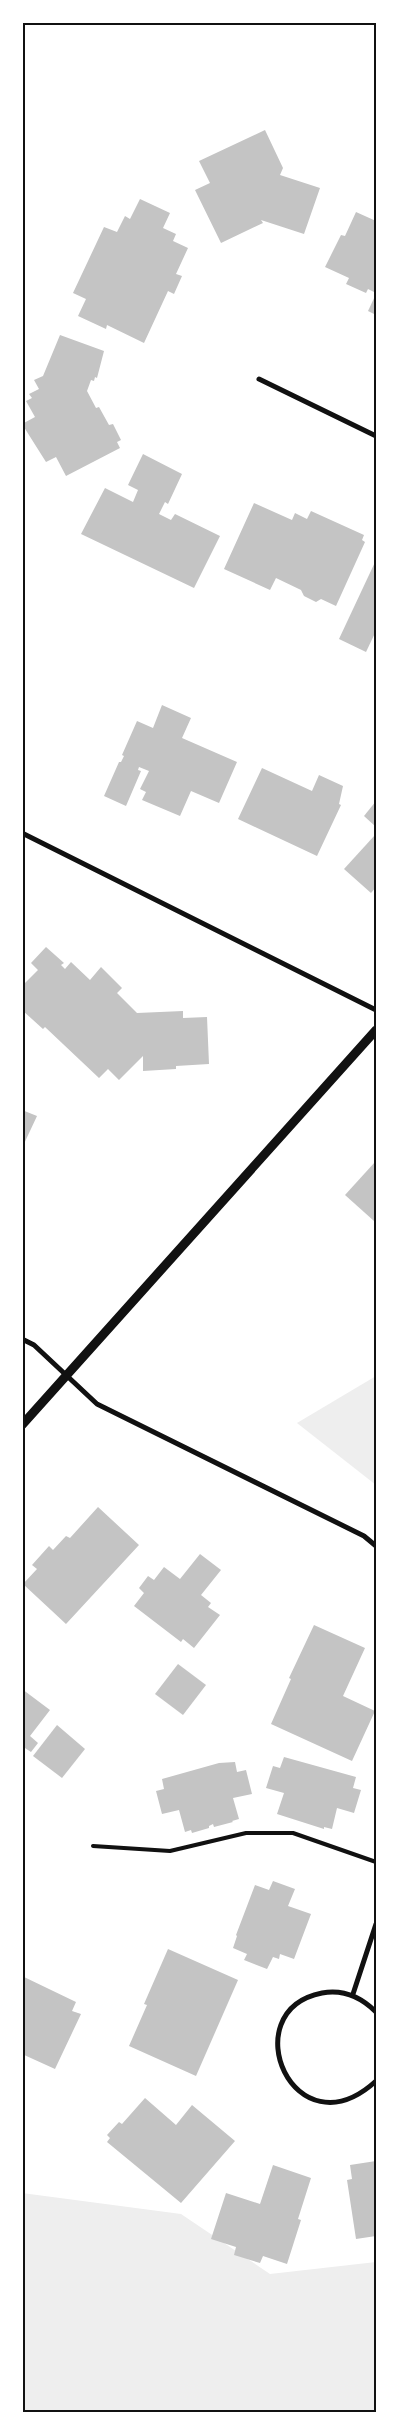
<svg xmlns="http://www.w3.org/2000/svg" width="399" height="2435" viewBox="0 0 399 2435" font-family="'Titillium Web',sans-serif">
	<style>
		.green { fill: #eee }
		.building { fill: #c4c4c4 }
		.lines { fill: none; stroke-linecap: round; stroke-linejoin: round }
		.service { stroke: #111; stroke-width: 4 }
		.minor { stroke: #111; stroke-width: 5 }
		.tertiary { stroke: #111; stroke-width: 9 }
		.neatline { fill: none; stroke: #111; stroke-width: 2 }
	</style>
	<rect width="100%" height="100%" fill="#fff"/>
	<g class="green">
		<path d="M 376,1376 L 376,1485 L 297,1423 Z"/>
		<path d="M 22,2193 L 181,2214 L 270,2274 L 376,2262 L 376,2412 L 23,2412 Z"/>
	</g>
	<g class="building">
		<path d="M 265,130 L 283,168 L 280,175 L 320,188 L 304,234 L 261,220 L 263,223 L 221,243 L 195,190 L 210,183 L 199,161 Z"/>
		<path d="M 140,199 L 170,213 L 163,228 L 176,234 L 173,241 L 188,248 L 176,274 L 182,276 L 174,294 L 168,291 L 144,343 L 107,325 L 106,329 L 78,316 L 86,299 L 73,293 L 104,227 L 117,232 L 125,216 L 130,219 Z"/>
		<path d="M 356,212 L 376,221 L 376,293 L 368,289 L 366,293 L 346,284 L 349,278 L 325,267 L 341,235 L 345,236 Z"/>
		<path d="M 376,294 L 376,315 L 368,311 Z"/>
		<path d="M 60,335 L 104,351 L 97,378 L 95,377 L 94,381 L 91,380 L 87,391 L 96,408 L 99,407 L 109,425 L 113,424 L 121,440 L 117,442 L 120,448 L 66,476 L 56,457 L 46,462 L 22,424 L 35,417 L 26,401 L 32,398 L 29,394 L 39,389 L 34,380 L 43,376 Z"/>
		<path d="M 143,454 L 182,474 L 168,504 L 165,502 L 159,514 L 171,520 L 175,514 L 220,536 L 194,588 L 81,534 L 105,488 L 133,502 L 138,490 L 128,485 Z"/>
		<path d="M 254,503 L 292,520 L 295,513 L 307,519 L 311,511 L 364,535 L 362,540 L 365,542 L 336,606 L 321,599 L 316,602 L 304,596 L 301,590 L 276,578 L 270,590 L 224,569 Z"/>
		<path d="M 376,560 L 376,631 L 366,652 L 339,639 Z"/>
		<path d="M 162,705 L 191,718 L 182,738 L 237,762 L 219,803 L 191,791 L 180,816 L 142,800 L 146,792 L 140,789 L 149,771 L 139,767 L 138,770 L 141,771 L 126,806 L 104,796 L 119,762 L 121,762 L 124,756 L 122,755 L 137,721 L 153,728 Z"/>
		<path d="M 262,768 L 312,791 L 319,775 L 343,786 L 339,804 L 341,805 L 317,856 L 238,819 Z"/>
		<path d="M 376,801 L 376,827 L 364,816 Z"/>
		<path d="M 375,835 L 376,887 L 371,893 L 344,869 Z"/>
		<path d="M 46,947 L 64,963 L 61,965 L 65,969 L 71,962 L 90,980 L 101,967 L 122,988 L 117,993 L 137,1013 L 183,1011 L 183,1018 L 207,1017 L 209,1064 L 176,1066 L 176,1069 L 143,1071 L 143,1056 L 119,1080 L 108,1069 L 99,1078 L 45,1027 L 43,1029 L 22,1010 L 22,986 L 38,970 L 31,963 Z"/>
		<path d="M 22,1110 L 37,1116 L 22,1148 Z"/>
		<path d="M 375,1162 L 376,1218 L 374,1221 L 345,1195 Z"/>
		<path d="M 98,1507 L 139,1545 L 66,1624 L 23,1584 L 37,1569 L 32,1565 L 49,1546 L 53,1550 L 66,1536 L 70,1538 Z"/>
		<path d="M 200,1554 L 221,1570 L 201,1595 L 211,1603 L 208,1607 L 220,1615 L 194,1648 L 183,1639 L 181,1642 L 134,1606 L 144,1593 L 139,1588 L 148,1576 L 154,1580 L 164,1567 L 180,1579 Z"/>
		<path d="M 314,1625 L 365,1648 L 343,1696 L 375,1711 L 352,1761 L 271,1724 L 291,1679 L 289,1678 Z"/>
		<path d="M 178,1664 L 206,1685 L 183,1715 L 155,1694 Z"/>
		<path d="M 22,1689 L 50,1710 L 30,1736 L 38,1743 L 31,1752 L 22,1746 Z"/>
		<path d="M 57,1725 L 85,1749 L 62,1778 L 33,1756 Z"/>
		<path d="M 284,1757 L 356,1777 L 353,1788 L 361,1790 L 354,1813 L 337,1808 L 332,1829 L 324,1827 L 324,1829 L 277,1814 L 284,1793 L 266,1788 L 273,1766 L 280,1768 Z"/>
		<path d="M 235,1762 L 237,1772 L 246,1770 L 252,1794 L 233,1798 L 239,1819 L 232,1821 L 233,1822 L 214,1827 L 213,1824 L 209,1826 L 209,1828 L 192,1833 L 191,1830 L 185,1832 L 179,1810 L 162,1814 L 156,1791 L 164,1789 L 162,1779 L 219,1763 Z"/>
		<path d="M 273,1881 L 295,1889 L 288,1906 L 311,1914 L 294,1959 L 280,1954 L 279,1959 L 273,1957 L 267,1969 L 244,1960 L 247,1954 L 233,1948 L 237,1936 L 236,1935 L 255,1885 L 269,1890 Z"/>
		<path d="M 168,1949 L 238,1980 L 196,2076 L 129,2046 L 147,2005 L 144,2004 Z"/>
		<path d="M 22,1976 L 76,2002 L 72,2011 L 81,2014 L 55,2069 L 22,2054 Z"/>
		<path d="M 145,2098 L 176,2125 L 192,2105 L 235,2141 L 181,2203 L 107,2142 L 110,2138 L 107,2135 L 119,2122 L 122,2124 Z"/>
		<path d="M 376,2161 L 376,2236 L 356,2239 L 347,2180 L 352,2179 L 350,2165 Z"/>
		<path d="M 273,2165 L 311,2178 L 298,2219 L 301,2220 L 287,2264 L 263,2256 L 260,2263 L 234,2255 L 236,2247 L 211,2239 L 226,2193 L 260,2204 Z"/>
	</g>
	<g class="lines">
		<path class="service" d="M 93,1846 L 170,1851 L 246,1833 L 293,1833 L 376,1862"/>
		<g class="minor">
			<path d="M 259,379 L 376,436"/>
			<path d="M 22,833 L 376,1010"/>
			<path d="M 22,1339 L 34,1345 L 97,1404 L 364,1536 L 376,1546"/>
			<path d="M 353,1994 L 376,1924"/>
			<path d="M 376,2012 C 361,1997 344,1989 322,1993 C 232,2011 294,2156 376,2081"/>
		</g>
		<path class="tertiary" d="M 22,1425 L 376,1030"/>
	</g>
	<rect width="399" height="2435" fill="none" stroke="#ffffff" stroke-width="48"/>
	<rect x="24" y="24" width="351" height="2387" class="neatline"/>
</svg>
